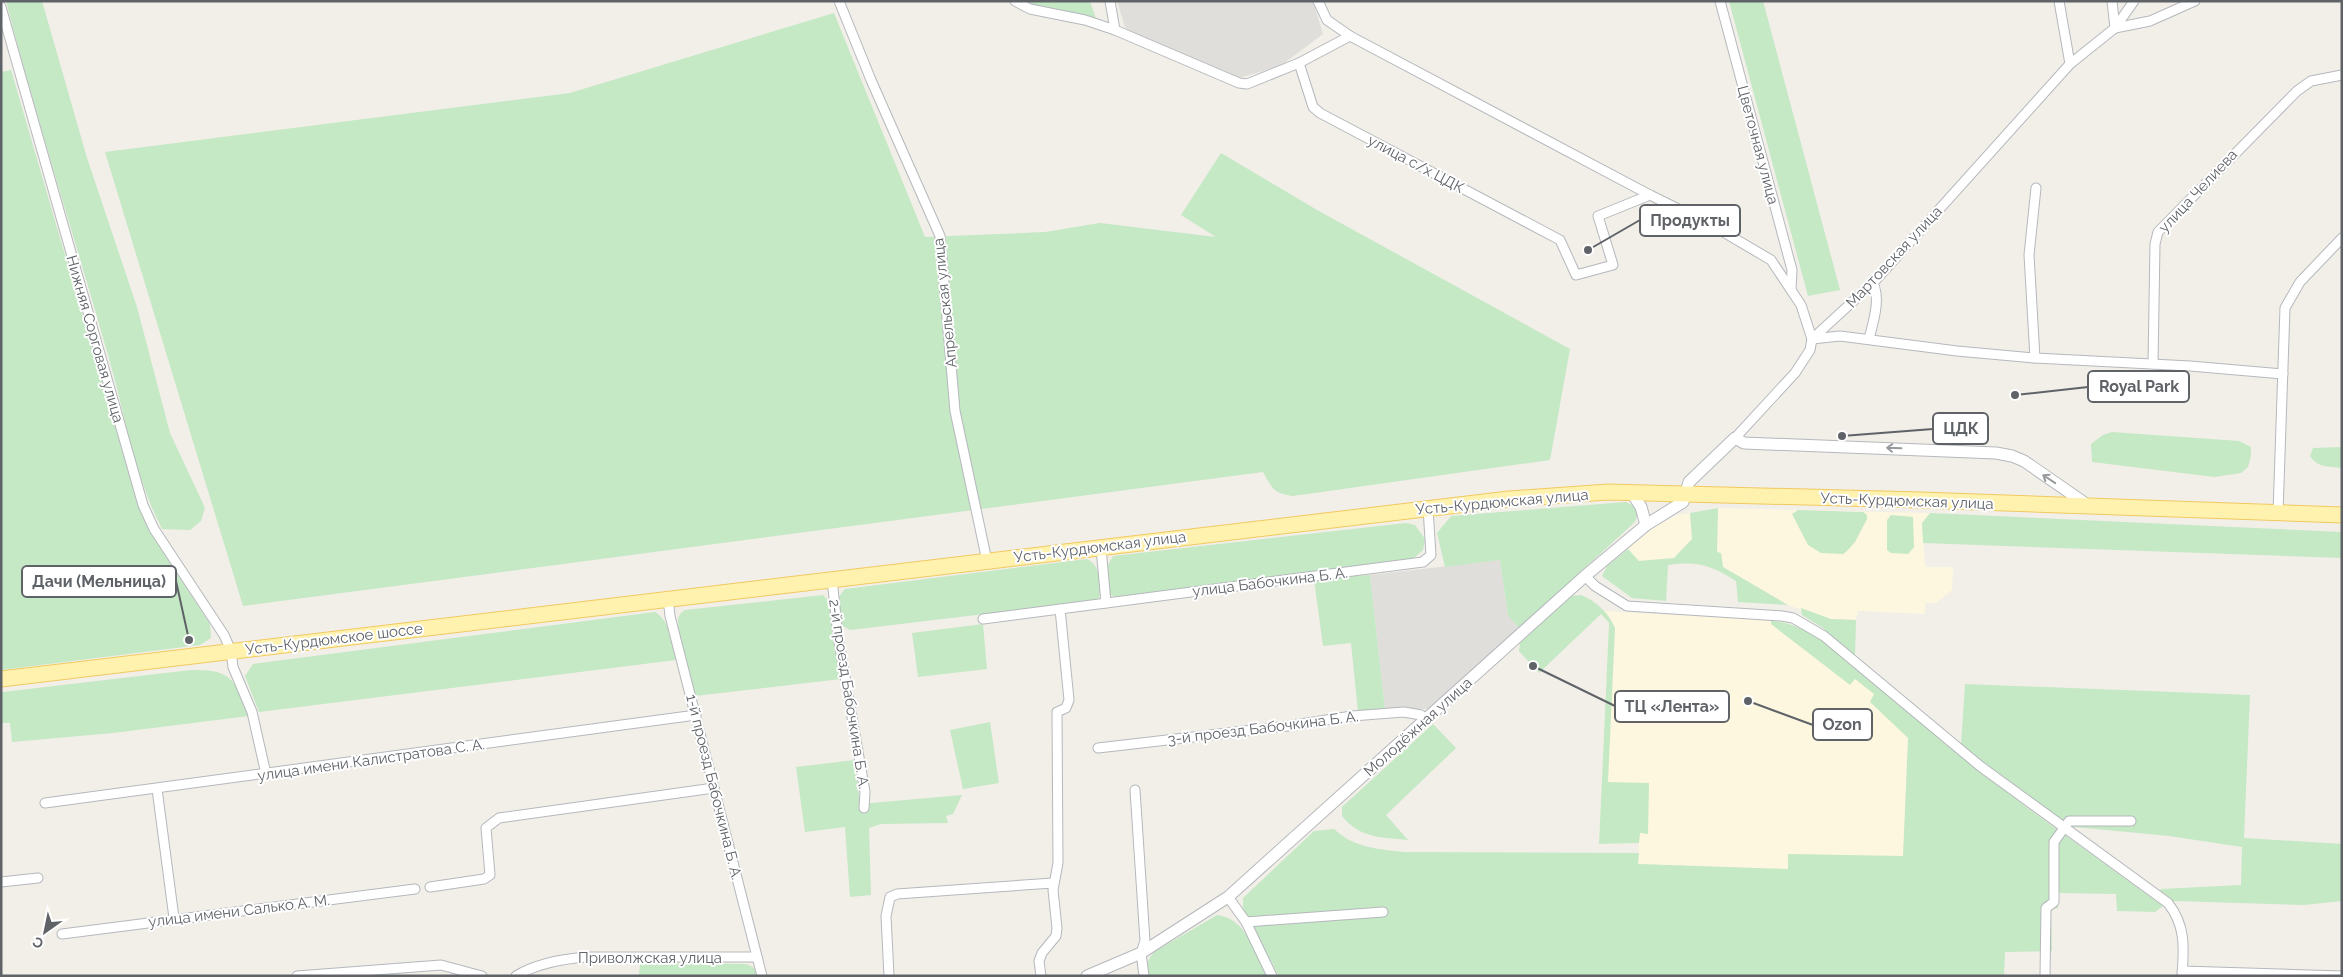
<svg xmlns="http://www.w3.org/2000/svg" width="2343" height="977" viewBox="0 0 2343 977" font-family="Raleway,sans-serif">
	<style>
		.commercial { fill: #fef7e0 }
		.industrial { fill: #e0deda }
		.green { fill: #c5e8c5 }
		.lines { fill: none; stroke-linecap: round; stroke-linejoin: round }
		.minor-casing { stroke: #b5b8bc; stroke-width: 11 }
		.tertiary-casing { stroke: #b5b8bc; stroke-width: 13 }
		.primary-casing { stroke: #f2c960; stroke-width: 17 }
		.minor { stroke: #fff; stroke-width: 9 }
		.tertiary { stroke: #fff; stroke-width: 11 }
		.primary { stroke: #fff2af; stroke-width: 15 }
		.oneway { stroke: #979a9d }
		.labels { text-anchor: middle; stroke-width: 4; stroke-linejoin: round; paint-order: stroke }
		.street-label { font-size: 15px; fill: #5f6368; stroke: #fff }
		.leader { fill: none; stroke: #5f6368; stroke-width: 2 }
		.callout-dot { fill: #5f6368; stroke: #fff; stroke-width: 2 }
		.callout { fill: #fff; stroke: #5f6368; stroke-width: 2 }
		.callout-label { font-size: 16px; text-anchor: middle; font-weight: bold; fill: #5f6368 }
	</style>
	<rect width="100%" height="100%" fill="#f1efe8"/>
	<g class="commercial">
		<path d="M 1718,508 L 1930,513 L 1922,523 L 1925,567 L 1953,567 L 1952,590 L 1936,603 L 1925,603 L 1925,614 L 1858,611 L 1856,620 L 1831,619 L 1815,615 L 1788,605 L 1723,567 L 1721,553 L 1717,553 Z"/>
		<path d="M 1690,513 L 1692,539 L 1674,558 L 1638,561 L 1628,549 L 1653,528 L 1677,515 Z"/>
		<path d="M 1604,611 L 1781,621 L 1800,628 L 1820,639 L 1905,708 L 1923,735 L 1923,875 L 1638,864 L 1639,843 L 1599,844 L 1609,623 L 1601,614 Z"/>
	</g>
	<g class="industrial">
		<path d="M 1117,1 L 1313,1 L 1323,34 L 1280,66 L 1239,78 L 1144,42 L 1125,27 Z"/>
		<path d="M 1500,560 L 1508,616 L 1519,628 L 1433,709 L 1385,710 L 1370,575 Z"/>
	</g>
	<g class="green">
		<path d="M 6,1 L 42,1 L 87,158 L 137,307 L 170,433 L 205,508 L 201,521 L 190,530 L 162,529 C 133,473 124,408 106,348 C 73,232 36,118 6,1 Z"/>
		<path d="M 1015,1 L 1090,1 L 1096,19 Z"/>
		<path d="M 1729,1 L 1763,1 L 1840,290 L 1808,296 Z"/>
		<path d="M 834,13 L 925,237 L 1045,232 L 1100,223 L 1216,237 L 1181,215 L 1221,153 L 1317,210 L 1570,349 L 1550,460 L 1293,496 C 1273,493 1272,488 1263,472 L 243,606 L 105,152 L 570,93 Z"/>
		<path d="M 11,70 L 138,505 L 149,531 L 210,624 L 211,638 L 200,645 L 1,670 L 1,72 Z"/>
		<path d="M 2112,432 L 2239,441 L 2251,447 L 2251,456 L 2248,467 L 2241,473 L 2215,477 L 2092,462 L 2091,444 L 2103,435 Z"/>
		<path d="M 2342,447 L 2342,468 C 2328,466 2318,468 2310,456 L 2313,448 Z"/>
		<path d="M 1626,502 L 1635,507 L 1638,513 L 1635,522 L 1519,628 L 1508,616 L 1500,560 L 1445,567 L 1437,533 L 1451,516 Z"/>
		<path d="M 1718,508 L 1717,552 L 1721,553 L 1723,567 L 1788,605 L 1738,602 L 1736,581 C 1710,565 1699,561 1668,565 L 1666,601 L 1632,598 L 1602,576 L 1607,566 L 1628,549 L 1639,561 L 1674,558 L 1692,539 L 1690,513 Z"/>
		<path d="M 1798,510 L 1863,512 L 1867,515 L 1867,519 L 1855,542 L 1847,551 L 1843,554 L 1821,553 L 1808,545 L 1792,514 Z"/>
		<path d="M 1930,513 L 2342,532 L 2342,558 L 1923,543 L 1922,523 Z"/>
		<path d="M 1891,515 L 1913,517 L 1914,547 L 1908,554 L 1891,553 L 1887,550 L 1887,520 Z"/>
		<path d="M 1406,523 L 1415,525 L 1425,539 L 1423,550 L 1414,558 L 1116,598 L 1109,594 L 1107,567 L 1113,556 Z"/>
		<path d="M 1087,559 C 1100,565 1102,584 1099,598 L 1094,601 L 850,630 L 839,624 C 837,611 834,600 845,589 Z"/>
		<path d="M 1370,575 L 1385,710 L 1358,712 L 1351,643 L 1323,646 L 1314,579 Z"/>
		<path d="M 823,595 L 831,603 L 832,630 L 841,679 L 695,696 C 692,680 677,632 678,619 C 679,615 681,612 685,610 Z"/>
		<path d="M 1581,595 C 1597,602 1608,612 1615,628 L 1608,782 L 1649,783 L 1648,834 L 1640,833 L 1639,843 L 1599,844 L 1609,623 L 1601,614 L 1539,673 L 1519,651 L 1520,643 L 1571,596 Z"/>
		<path d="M 1801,608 L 1831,619 L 1856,620 L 1855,657 L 1823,628 L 1802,615 Z"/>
		<path d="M 655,612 C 671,622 672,643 676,660 L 259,712 L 245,676 L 253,664 Z"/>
		<path d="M 1771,621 C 1789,621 1804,630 1820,639 L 2026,807 L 2163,906 L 2155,912 L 2117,911 L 2116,894 L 2059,893 L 2058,908 L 2051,909 L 2052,951 L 2005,952 L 2004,976 L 1279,976 L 1243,908 L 1243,898 L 1314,831 L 1334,829 C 1354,848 1378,849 1404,852 L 1639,853 L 1638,864 L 1788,869 L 1788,854 L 1903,856 L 1908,738 L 1870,702 L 1874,694 L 1855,679 L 1850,685 L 1771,624 Z"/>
		<path d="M 983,624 L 987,669 L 918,677 L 912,633 Z"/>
		<path d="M 191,670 C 232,669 235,680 249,716 L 113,733 L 12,742 L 10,723 L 1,723 L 1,693 L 3,692 Z"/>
		<path d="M 1965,684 L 2250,695 L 2244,838 L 2342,844 L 2342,901 L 2304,905 L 2175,901 L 2171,903 L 2158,893 L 2161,889 L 2241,885 L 2242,847 L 2169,836 L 2075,827 L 2072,830 L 2029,799 L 1961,744 Z"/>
		<path d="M 990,722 L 999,783 L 963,789 L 950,730 Z"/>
		<path d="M 1433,724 L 1456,748 L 1386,815 L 1408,840 C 1381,837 1361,839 1342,816 L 1342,807 Z"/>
		<path d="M 855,760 L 860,804 L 962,795 L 953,814 L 946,816 L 948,823 L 881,824 L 869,828 L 871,895 L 850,897 L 845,827 L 805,832 L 796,767 Z"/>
		<path d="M 1217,915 C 1246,918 1255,953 1267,976 L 1147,976 C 1146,966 1147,960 1154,952 Z"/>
		<path d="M 640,963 L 746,964 L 753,967 L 760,976 L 639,976 Z"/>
	</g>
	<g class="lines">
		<g class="minor-casing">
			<g id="minor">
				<path d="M 839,1 L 871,80 L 940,236 L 955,411 L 987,561"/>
				<path d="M 1015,1 L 1030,9 L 1085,20 L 1115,30"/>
				<path d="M 1110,1 L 1115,30 L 1239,83 L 1247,84 L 1299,63 L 1350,36 L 1650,195 L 1715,227 L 1771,260 L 1801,305 L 1812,339 L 1810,350 L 1795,373 L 1735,438"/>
				<path d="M 1318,1 L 1327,20 L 1350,36"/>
				<path d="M 1720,1 L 1792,270 L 1791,289"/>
				<path d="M 2059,1 L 2070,64"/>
				<path d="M 2112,1 L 2115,28"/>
				<path d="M 1,7 L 143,505 L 154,529 L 224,635 L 231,651 L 233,667 L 252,712 L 266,774"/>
				<path d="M 2115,28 L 2150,21 L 2195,1"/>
				<path d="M 1299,63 L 1313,107 L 1320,113 L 1560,240 L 1576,275 L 1613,265 L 1598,216 L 1650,195"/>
				<path d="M 1812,339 L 1840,336 L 1957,351 L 2035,358 L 2190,366 L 2283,374"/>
				<path d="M 1812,339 L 1873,283 L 2070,64 L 2115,28 L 2134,1"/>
				<path d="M 1869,339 C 1873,322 1881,300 1873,283"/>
				<path d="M 2035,358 L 2029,255 L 2036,188"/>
				<path d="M 2153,364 L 2155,244 L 2158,232 L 2297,91 L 2311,81 L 2342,75"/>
				<path d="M 2278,513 L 2285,308 L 2300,282 L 2342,238"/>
				<path d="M 1101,548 L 1106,603"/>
				<path d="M 1585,576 L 1595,586 L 1627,606 L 1782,616 L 1793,618 L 1824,636 L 1980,766 L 2168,903 C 2186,926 2184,948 2182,976"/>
				<path d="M 832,579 L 838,636 L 865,792 L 864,808"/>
				<path d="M 668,598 L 670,616 L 762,976"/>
				<path d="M 983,619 L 1423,562 L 1431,555 L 1428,508"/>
				<path d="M 1098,748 L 1288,726 L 1352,716 L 1404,712 L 1421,715 L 1426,719"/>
				<path d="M 157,789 L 174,918"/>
				<path d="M 1135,790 L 1145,941 L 1141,953 L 1144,976"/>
				<path d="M 45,803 L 696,715"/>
				<path d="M 1,882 L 38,878"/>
				<path d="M 430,887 L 484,879 L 490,875 L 486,828 L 499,818 L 714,788"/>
				<path d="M 1228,897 L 1246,922 L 1272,976"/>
				<path d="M 1246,922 L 1383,912"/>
				<path d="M 62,934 L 415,889"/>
				<path d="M 2182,971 L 2342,976"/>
				<path d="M 297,976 L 441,965 L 482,976"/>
				<path d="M 516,976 C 537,963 562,959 586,957 L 757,957"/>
				<path d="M 889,976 L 886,916 L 890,897 L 897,894 L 1053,883"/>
				<path d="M 1041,976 L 1039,961 L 1042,953 L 1056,936 L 1057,928 L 1053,890 L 1058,863 L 1057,712 L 1066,708 L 1069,700 L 1060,609"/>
				<path d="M 2045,976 L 2046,908 L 2054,902 L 2054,842 L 2069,821 L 2131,821"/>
			</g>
		</g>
		<g class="tertiary-casing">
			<g id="tertiary">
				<path d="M 1632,493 L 1641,507 L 1646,525"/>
				<path d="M 1087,976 L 1141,953 L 1228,897 L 1585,576 L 1646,525 L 1683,502 L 1689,482 L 1735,438 L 1744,443 L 1996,453 L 2012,456 L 2024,461 L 2089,506"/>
			</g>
		</g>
		<g class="primary-casing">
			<path id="primary" d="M 1,679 L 1509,499 L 1608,492 L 1921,500 L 2342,515"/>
		</g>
		<use href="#minor" class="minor"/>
		<use href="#tertiary" class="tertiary"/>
		<use href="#primary" class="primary"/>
	</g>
	<defs><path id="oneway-shaft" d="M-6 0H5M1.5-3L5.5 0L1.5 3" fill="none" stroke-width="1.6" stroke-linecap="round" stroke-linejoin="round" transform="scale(1.25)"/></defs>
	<g class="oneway">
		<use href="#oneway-shaft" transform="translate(1894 448) rotate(-178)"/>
		<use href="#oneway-shaft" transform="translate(2049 479) rotate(-146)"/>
	</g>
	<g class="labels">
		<g class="street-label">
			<text transform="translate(1758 145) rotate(75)" y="5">Цветочная улица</text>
			<text transform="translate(1416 164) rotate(28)" y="5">улица с/х ЦДК</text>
			<text transform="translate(2198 191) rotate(-47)" y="5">улица Челиева</text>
			<text transform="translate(1894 257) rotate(-47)" y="5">Мартовская улица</text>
			<text transform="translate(945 303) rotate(-96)" y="5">Апрельская улица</text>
			<text transform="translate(95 339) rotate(74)" y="5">Нижняя Сорговая улица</text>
			<text transform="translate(1907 501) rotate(2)" y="5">Усть-Курдюмская улица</text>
			<text transform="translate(1502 502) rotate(-5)" y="5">Усть-Курдюмская улица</text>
			<text transform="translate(1100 547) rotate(-7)" y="5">Усть-Курдюмская улица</text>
			<text transform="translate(1270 582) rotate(-7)" y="5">улица Бабочкина Б. А.</text>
			<text transform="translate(334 639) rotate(-7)" y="5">Усть-Курдюмское шоссе</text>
			<text transform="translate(849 694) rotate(81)" y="5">2-й проезд Бабочкина Б. А.</text>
			<text transform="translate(1418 727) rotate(-42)" y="5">Молодёжная улица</text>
			<text transform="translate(1263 728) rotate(-7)" y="5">3-й проезд Бабочкина Б. А.</text>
			<text transform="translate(371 760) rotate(-8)" y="5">улица имени Калистратова С. А.</text>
			<text transform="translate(714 787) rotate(76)" y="5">1-й проезд Бабочкина Б. А.</text>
			<text transform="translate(239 911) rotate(-7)" y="5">улица имени Салько А. М.</text>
			<text x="650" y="963">Приволжская улица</text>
		</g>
	</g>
	<path class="leader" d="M1588 250L1640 220M2015 395L2088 387M1842 436L1933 429M189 640L176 581M1533 666L1615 706M1748 701L1813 725"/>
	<g class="callout-dot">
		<circle cx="1588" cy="250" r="5"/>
		<circle cx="2015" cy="395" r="5"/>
		<circle cx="1842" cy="436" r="5"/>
		<circle cx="189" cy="640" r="5"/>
		<circle cx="1533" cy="666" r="5"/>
		<circle cx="1748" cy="701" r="5"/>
	</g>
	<g class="callout">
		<rect x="1640" y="205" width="100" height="31" rx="5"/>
		<rect x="2088" y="371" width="101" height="31" rx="5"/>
		<rect x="1933" y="413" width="55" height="31" rx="5"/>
		<rect x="22" y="566" width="154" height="31" rx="5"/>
		<rect x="1615" y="691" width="114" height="31" rx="5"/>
		<rect x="1813" y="709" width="59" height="31" rx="5"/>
	</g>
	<g class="callout-label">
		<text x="1690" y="226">Продукты</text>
		<text x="2139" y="392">Royal Park</text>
		<text x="1961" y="434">ЦДК</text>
		<text x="99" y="587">Дачи (Мельница)</text>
		<text x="1672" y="712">ТЦ «Лента»</text>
		<text x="1842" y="730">Ozon</text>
	</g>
	<rect width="2343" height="977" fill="none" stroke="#5f6368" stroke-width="5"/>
	<g transform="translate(45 932) rotate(213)" stroke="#ffffff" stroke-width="4" paint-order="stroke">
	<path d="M0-4L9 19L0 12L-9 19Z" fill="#5f6368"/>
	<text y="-8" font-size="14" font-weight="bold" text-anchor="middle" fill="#5f6368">С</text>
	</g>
</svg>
